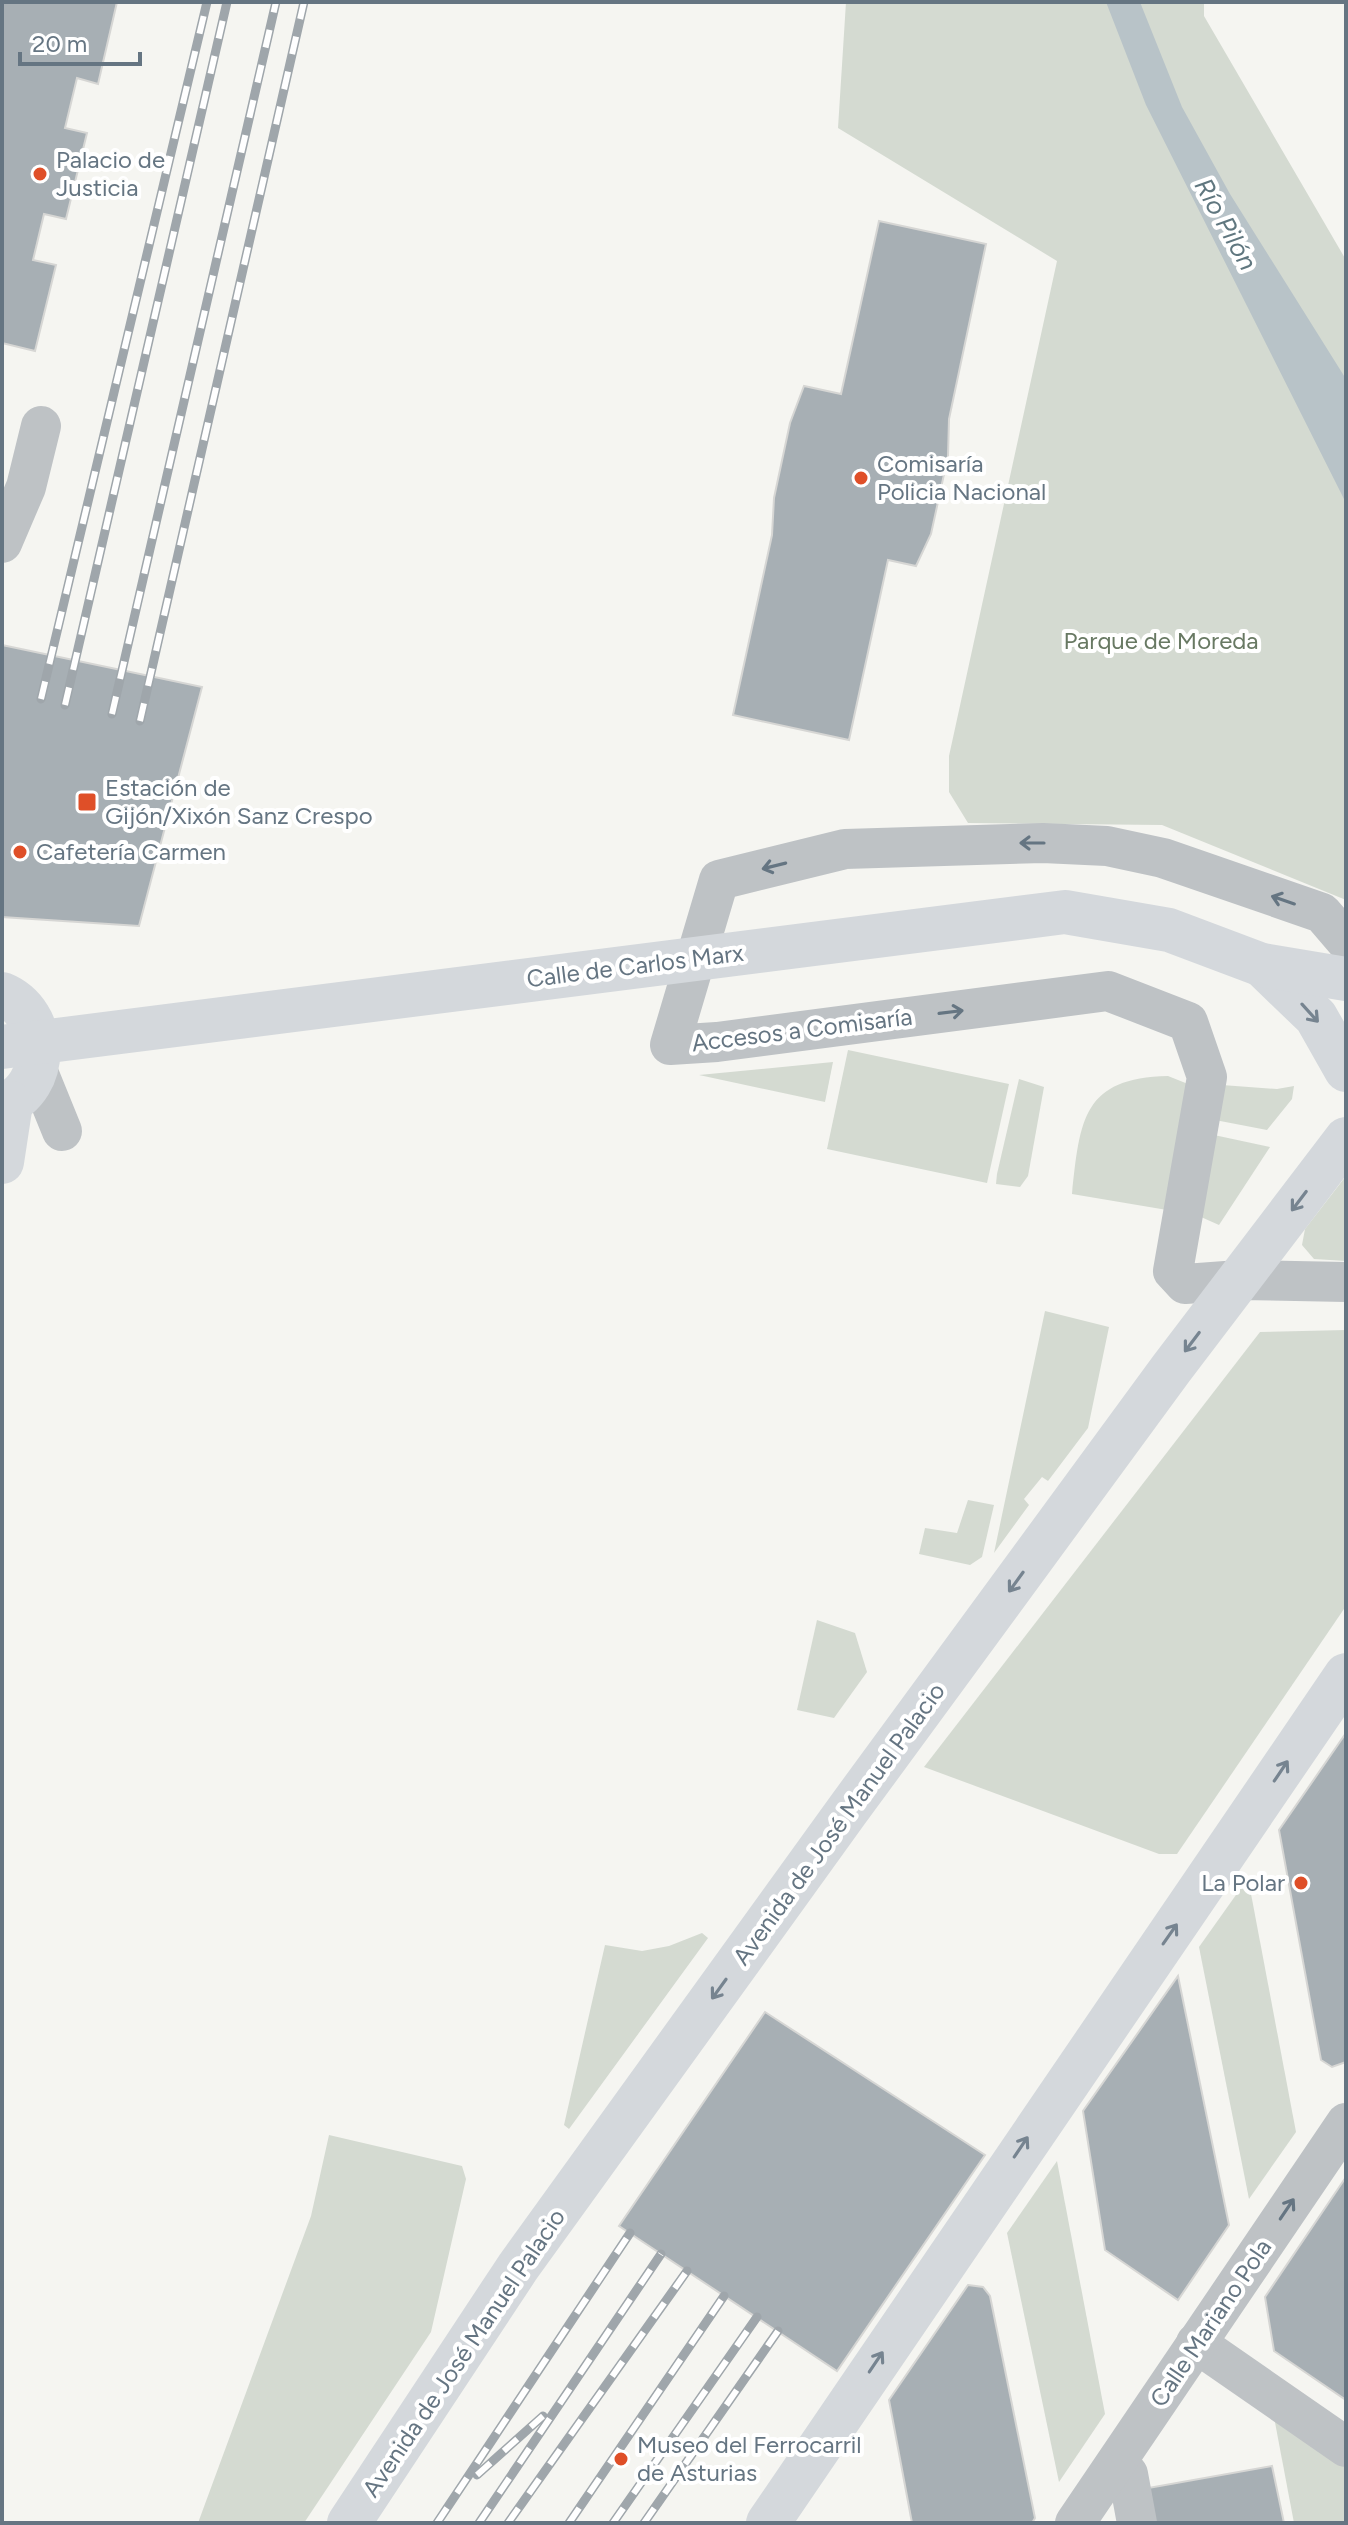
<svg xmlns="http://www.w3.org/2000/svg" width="1348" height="2525" viewBox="0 0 1348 2525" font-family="Figtree,sans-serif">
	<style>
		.green { fill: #d4dad1 }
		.water { fill: #b8c3c8 }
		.building { fill: #a7afb4; stroke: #d6d6d4; stroke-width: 2 }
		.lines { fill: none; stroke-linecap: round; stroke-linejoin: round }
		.minor { stroke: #bec2c5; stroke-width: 40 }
		.major { stroke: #d4d8dc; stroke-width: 44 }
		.rail-casing { stroke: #9fa6ab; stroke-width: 9 }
		.rail { stroke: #fff; stroke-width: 6; stroke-dasharray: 18; stroke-linecap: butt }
		.oneway { stroke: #657582 }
		.oneway2 { stroke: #768490 }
		.poi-dot { fill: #df4f28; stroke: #fff; stroke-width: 3 }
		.labels { text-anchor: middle; stroke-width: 8; stroke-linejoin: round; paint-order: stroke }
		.poi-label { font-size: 24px; fill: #657582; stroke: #fff; text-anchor: start }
		.park-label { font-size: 24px; fill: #687963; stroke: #fff }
		.street-label { font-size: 24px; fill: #657582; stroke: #fff }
		.water-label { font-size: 26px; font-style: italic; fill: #60777f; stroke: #fff }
	</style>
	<rect width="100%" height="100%" fill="#f5f5f1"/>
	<g class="green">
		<path d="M 846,2 L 1204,2 L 1204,16 L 1346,260 L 1346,900 L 1162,825 L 968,823 L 949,792 L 949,756 L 1057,261 L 838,128 Z"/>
		<path d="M 848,1050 L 1009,1084 L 987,1183 L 827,1149 Z"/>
		<path d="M 833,1062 L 825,1102 L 699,1075 Z"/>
		<path d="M 1168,1076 L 1188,1084 L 1173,1211 L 1072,1194 C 1080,1119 1083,1078 1168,1076 Z"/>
		<path d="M 1019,1079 L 1044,1087 L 1028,1176 L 1020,1187 L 996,1184 L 997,1174 Z"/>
		<path d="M 1222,1085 L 1277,1089 L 1294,1086 L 1292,1099 L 1267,1130 L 1215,1120 Z"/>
		<path d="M 1214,1135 L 1270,1147 L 1219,1225 L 1201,1217 Z"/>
		<path d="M 1346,1176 L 1346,1261 L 1314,1259 L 1302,1245 L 1305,1229 Z"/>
		<path d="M 1045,1311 L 1109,1327 L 1088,1428 L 1048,1481 L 1042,1477 L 1024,1499 L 1029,1505 L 994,1553 Z"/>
		<path d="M 1346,1330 L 1346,1606 L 1177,1854 L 1159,1854 L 924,1767 L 1260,1332 Z"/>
		<path d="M 968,1500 L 994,1505 L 982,1557 L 970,1565 L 919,1554 L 925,1528 L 957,1533 Z"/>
		<path d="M 817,1620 L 855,1633 L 867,1672 L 834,1718 L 797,1710 Z"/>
		<path d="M 1248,1878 L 1296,2132 L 1249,2199 L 1199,1947 Z"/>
		<path d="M 702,1933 L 708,1938 L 569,2129 L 564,2125 L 605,1945 L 642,1951 L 669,1946 Z"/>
		<path d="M 329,2135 L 462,2166 L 466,2179 L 431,2332 L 304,2523 L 198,2523 L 311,2216 Z"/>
		<path d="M 1057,2161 L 1105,2414 L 1059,2482 L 1007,2233 Z"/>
		<path d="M 1270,2396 L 1346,2447 L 1346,2523 L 1294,2523 Z"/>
	</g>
	<path class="water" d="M 1106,2 L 1140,2 L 1182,107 L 1230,194 L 1346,379 L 1346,503 L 1146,105 Z"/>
	<g class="building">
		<path d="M 2,2 L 117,2 L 98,84 L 77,78 L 65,128 L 87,133 L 66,219 L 44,214 L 33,260 L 56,265 L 35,351 L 2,343 Z"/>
		<path d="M 879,221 L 986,244 L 949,419 L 948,456 L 931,534 L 916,566 L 888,560 L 849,740 L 733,715 L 772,535 L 774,498 L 790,423 L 804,386 L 841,394 Z"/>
		<path d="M 2,645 L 202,687 L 139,926 L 2,917 Z"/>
		<path d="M 1346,1733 L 1346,2062 L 1332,2067 L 1321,2060 L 1279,1830 Z"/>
		<path d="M 1178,1976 L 1229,2225 L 1178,2300 L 1105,2250 L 1083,2111 Z"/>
		<path d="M 765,2012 L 985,2155 L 837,2371 L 619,2226 Z"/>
		<path d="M 1346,2177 L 1346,2400 L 1274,2351 L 1265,2297 Z"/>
		<path d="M 968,2285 L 983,2287 L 990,2296 L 1035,2518 L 1032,2523 L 912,2523 L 889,2400 Z"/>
		<path d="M 1272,2466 L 1284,2523 L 1144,2523 L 1137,2490 Z"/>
	</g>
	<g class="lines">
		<g class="minor">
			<path d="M 2,543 L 26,487 L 41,426"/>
			<path d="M 1346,941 L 1322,913 L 1163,858 L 1107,846 L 1043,843 L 845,849 L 719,880 L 670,1045 L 717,1042 L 1108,991 L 1188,1022 L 1207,1077 L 1173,1271 L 1185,1284 L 1239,1280 L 1346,1282"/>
			<path d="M 36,1067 L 62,1131"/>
			<path d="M 1196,2343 L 1346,2447"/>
			<path d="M 1128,2474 L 1137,2523"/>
			<path d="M 1075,2523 L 1346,2123"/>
		</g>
		<g class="major">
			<path d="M 1262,965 L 1316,1017 L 1346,1070"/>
			<path d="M 2,994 C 49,1013 52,1087 2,1106"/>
			<path d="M 2,1047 L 1065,912 L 1169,930 L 1262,965 L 1346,979"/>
			<path d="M 2,1162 L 11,1103"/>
			<path d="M 349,2523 L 518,2267 L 847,1811 L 1171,1369 L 1346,1139"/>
			<path d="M 768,2523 L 1346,1675"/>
		</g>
		<g class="rail-casing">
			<g id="rail">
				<path d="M 41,699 L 207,2"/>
				<path d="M 65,705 L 227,2"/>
				<path d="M 112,714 L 276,2"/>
				<path d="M 140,721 L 304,2"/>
				<path d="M 477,2475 L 543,2416"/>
				<path d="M 437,2523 L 630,2233"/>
				<path d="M 479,2523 L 661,2254"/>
				<path d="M 508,2523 L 687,2271"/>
				<path d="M 569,2523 L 724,2296"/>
				<path d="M 613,2523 L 757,2317"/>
				<path d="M 644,2523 L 778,2331"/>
			</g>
		</g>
		<use href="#rail" class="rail"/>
	</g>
	<defs><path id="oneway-shaft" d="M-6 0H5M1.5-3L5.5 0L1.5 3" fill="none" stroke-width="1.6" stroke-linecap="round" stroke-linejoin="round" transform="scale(2)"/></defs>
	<g class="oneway">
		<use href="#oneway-shaft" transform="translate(1032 843) rotate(180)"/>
		<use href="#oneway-shaft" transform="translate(774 866) rotate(166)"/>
		<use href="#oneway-shaft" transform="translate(1283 900) rotate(-161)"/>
		<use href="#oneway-shaft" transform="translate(951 1012) rotate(-7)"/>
		<use href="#oneway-shaft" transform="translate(1287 2209) rotate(-56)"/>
	</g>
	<g class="oneway2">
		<use href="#oneway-shaft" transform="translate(1310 1013) rotate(48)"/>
		<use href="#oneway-shaft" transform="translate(1299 1201) rotate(127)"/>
		<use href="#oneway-shaft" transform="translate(1192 1342) rotate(127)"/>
		<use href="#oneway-shaft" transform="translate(1016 1582) rotate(126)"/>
		<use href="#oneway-shaft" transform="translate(1281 1771) rotate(-56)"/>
		<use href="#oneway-shaft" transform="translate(1170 1934) rotate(-55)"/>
		<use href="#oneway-shaft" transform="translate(719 1989) rotate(126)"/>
		<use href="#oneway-shaft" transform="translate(1021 2147) rotate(-56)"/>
		<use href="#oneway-shaft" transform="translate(876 2362) rotate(-56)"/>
	</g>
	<g class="poi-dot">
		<circle cx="40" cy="174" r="8"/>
		<circle cx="861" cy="478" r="8"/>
		<rect x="77" y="792" width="20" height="20" rx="4"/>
		<circle cx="20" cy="852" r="8"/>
		<circle cx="1301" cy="1883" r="8"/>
		<circle cx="621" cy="2459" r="8"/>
	</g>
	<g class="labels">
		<g class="poi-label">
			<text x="56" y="168">Palacio de<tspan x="56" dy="28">Justicia</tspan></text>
			<text x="877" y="472">Comisaría<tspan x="877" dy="28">Policia Nacional</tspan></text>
			<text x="105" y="796">Estación de<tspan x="105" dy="28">Gijón/Xixón Sanz Crespo</tspan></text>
			<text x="36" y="860">Cafetería Carmen</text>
			<text x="1285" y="1891" text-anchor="end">La Polar</text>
			<text x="637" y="2453">Museo del Ferrocarril<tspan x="637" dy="28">de Asturias</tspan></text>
		</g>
		<g class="park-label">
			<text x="1161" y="649">Parque de Moreda</text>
		</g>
		<g class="street-label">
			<text transform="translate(635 966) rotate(-7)" y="8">Calle de Carlos Marx</text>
			<text transform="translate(802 1030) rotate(-7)" y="8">Accesos a Comisaría</text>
			<text transform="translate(839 1824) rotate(-54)" y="8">Avenida de José Manuel Palacio</text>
			<text transform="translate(1211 2323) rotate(-56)" y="8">Calle Mariano Pola</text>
			<text transform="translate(464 2353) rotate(-56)" y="8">Avenida de José Manuel Palacio</text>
		</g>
		<g class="water-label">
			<text transform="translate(1226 224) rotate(61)" y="9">Río Pilón</text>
		</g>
	</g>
	<rect width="1348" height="2525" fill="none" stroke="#657582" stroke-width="8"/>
	<path d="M20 52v12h120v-12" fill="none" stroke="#657582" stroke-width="4"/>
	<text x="32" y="52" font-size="24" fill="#657582" stroke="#ffffff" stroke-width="6" paint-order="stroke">20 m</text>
</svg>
